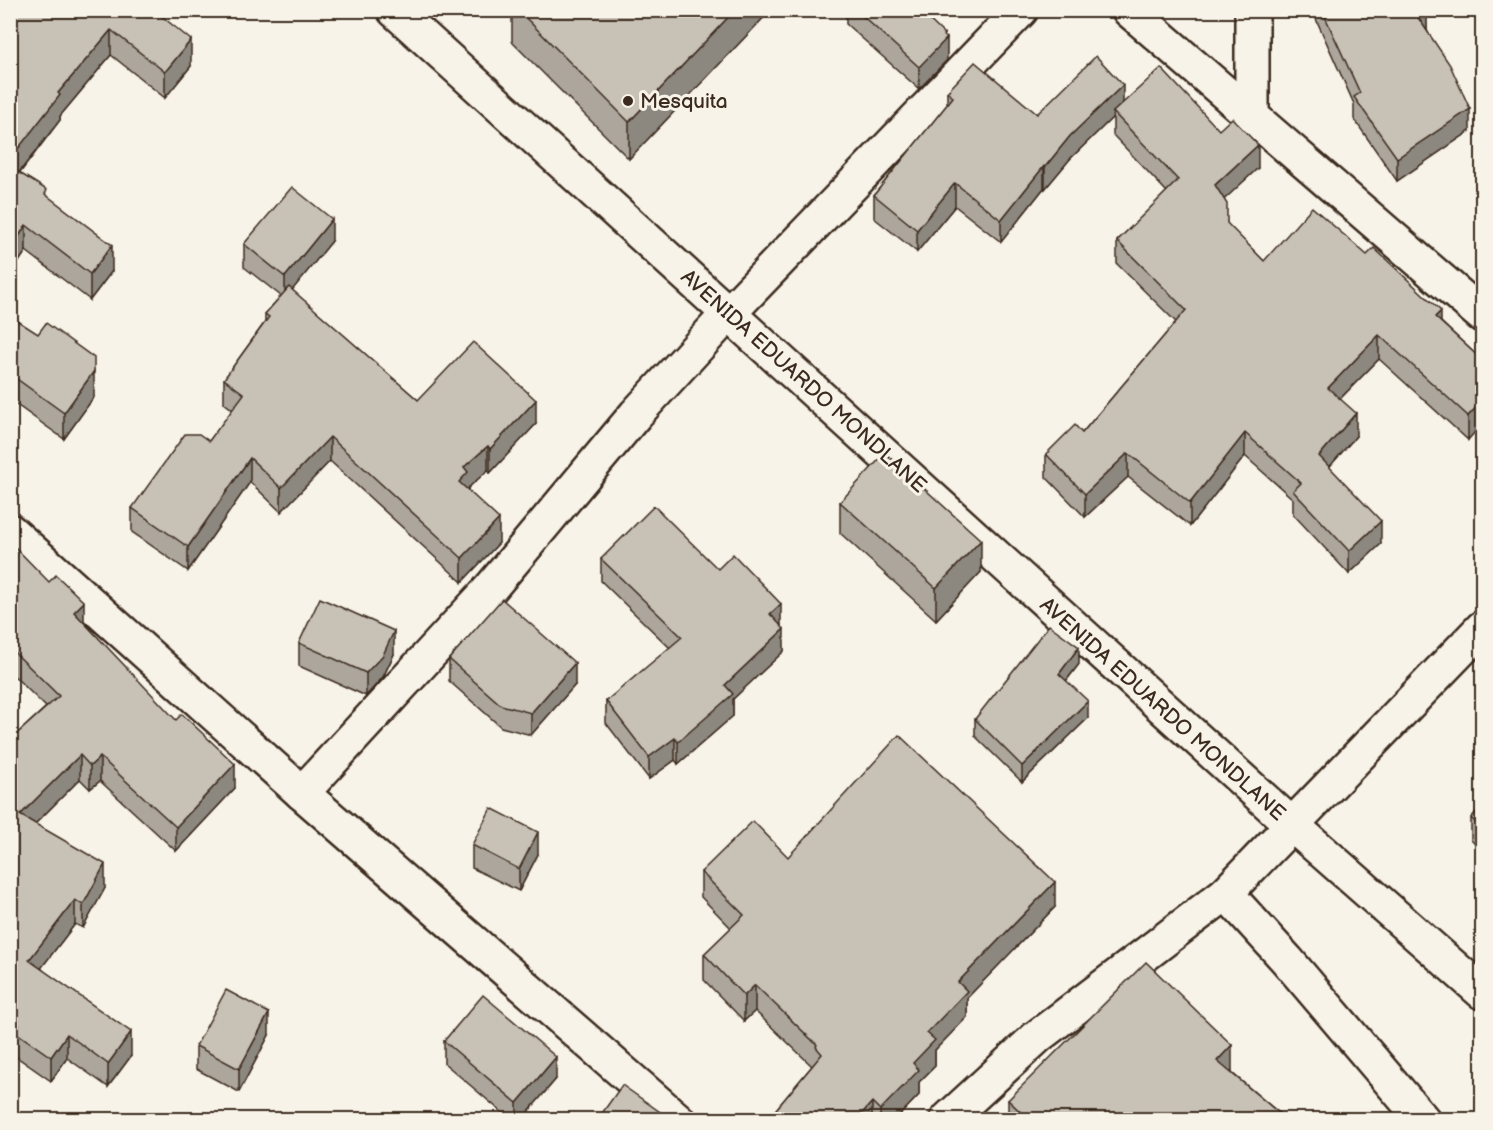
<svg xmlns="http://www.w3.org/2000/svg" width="1493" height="1130" viewBox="0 0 1493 1130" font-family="'Balsamiq Sans',sans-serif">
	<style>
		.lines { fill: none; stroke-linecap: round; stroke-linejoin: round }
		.street-casing { stroke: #3b2a1e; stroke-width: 38 }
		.street { stroke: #f7f3e8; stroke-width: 33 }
		.wall { fill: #aca69d; stroke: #3b2a1e; stroke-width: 1.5 }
		.shaded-wall { fill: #8c877f; stroke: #3b2a1e; stroke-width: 1.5 }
		.building { fill: #c8c1b6; stroke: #3b2a1e; stroke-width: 1.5 }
		.poi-dot { fill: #3b2a1e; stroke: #f7f3e8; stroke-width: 2 }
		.labels { text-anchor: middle; stroke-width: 6; stroke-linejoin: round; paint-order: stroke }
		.poi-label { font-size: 21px; fill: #3b2a1e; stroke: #f7f3e8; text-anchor: start }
		.street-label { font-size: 21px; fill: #3b2a1e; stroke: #f7f3e8 }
	</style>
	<rect width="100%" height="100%" fill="#f7f3e8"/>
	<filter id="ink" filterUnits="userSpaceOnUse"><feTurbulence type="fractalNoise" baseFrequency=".0167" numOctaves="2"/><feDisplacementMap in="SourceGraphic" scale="12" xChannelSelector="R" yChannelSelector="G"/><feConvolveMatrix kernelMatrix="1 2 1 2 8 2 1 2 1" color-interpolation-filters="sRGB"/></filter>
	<g filter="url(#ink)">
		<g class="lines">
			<g class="street-casing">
				<g id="street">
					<path d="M 394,10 L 1291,824 L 1482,992"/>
					<path d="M 1129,10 L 1482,315"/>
					<path d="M 1252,10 L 1252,118"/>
					<path d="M 10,531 L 302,793 L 678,1120"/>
					<path d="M 302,793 L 489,590 L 636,414 L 729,313 L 1021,10"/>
					<path d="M 1226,893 L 1287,960 L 1423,1120"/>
					<path d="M 947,1120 L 1037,1037 L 1226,893 L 1482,628"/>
				</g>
			</g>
			<use href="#street" class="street"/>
		</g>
		<g class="wall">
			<path d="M 10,10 L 154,10 L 191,66 L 165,98 L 111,55 L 60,116 L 60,120 L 20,173 L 47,196 L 112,271 L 90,300 L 26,251 L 10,275 Z"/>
			<path d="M 512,10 L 771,10 L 629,159 L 512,42 Z"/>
			<path d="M 846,10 L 919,10 L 947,60 L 919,89 L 846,24 Z"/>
			<path d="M 1312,10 L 1426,10 L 1427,30 L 1470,131 L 1397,181 L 1354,119 L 1354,104 Z"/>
			<path d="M 947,92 L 1037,114 L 1123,103 L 1219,130 L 1258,168 L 1224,199 L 1227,224 L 1264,261 L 1441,322 L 1482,360 L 1468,440 L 1379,359 L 1340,399 L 1356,436 L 1329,467 L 1381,544 L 1349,574 L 1293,514 L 1293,499 L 1245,456 L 1190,526 L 1128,477 L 1085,517 L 1046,477 L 1046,454 L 1082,433 L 1176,322 L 1117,264 L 1117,241 L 1167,192 L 1113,135 L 1113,117 L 1070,159 L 1045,189 L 1044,188 L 1001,242 L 955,206 L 917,252 L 874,218 L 874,195 L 947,105 Z"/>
			<path d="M 332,241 L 292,290 L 418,400 L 536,424 L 490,473 L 488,470 L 468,488 L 468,491 L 499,543 L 462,582 L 330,461 L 281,512 L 250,482 L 188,571 L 132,532 L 132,508 L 209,441 L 233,410 L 224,403 L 224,379 L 265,322 L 265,314 L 281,296 L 244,267 L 244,244 Z"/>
			<path d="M 10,316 L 94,397 L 64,439 L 10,400 Z"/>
			<path d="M 840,502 L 981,572 L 936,620 L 840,533 Z"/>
			<path d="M 10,542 L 235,788 L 176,851 L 100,781 L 90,789 L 80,779 L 35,824 L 105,888 L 83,928 L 75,924 L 41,968 L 131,1056 L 108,1087 L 67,1058 L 51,1081 L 14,1055 L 14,1045 L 10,1042 L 10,740 L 46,707 L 10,672 Z"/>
			<path d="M 601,559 L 718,569 L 781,625 L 784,651 L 733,699 L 733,716 L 678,764 L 675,760 L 649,779 L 606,723 L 606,701 L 670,648 L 601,581 Z"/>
			<path d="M 299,643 L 394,654 L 383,677 L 366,696 L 299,666 Z"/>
			<path d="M 449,659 L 575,685 L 531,735 L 501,727 L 449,681 Z"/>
			<path d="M 1079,664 L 1066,681 L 1088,718 L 1022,782 L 975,736 L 975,719 Z"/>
			<path d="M 1482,806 L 1482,851 L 1471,840 L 1471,818 Z"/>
			<path d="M 472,845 L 538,854 L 519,891 L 472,868 Z"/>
			<path d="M 788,857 L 1055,907 L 967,998 L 967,1017 L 935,1050 L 935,1066 L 919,1082 L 919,1095 L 896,1119 L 768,1119 L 812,1066 L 755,1011 L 744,1021 L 704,980 L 704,954 L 731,928 L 701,897 L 701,872 Z"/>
			<path d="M 269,1035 L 239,1092 L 196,1069 L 196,1046 Z"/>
			<path d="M 444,1041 L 556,1079 L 522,1119 L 510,1119 L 444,1063 Z"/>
			<path d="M 1232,1071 L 1231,1072 L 1286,1119 L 1008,1119 L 1008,1100 Z"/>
		</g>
		<g class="shaded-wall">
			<path d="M 735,10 L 771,10 L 629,159 L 629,122 Z"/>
			<path d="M 1427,12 L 1427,35 L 1417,16 Z"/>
			<path d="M 111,30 L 111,55 L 60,116 L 60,120 L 10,184 L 10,159 L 58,93 Z"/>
			<path d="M 944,34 L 944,40 L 947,38 L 947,60 L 919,89 L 919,67 Z"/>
			<path d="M 191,40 L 191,66 L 165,98 L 165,72 Z"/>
			<path d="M 1123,85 L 1123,107 L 1113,112 L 1113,117 L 1070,159 L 1045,189 L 1045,167 L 1070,136 Z"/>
			<path d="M 1470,109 L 1470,131 L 1397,181 L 1397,158 Z"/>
			<path d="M 1258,145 L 1258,168 L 1215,208 L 1215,185 Z"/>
			<path d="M 1044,166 L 1044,188 L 1001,242 L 1001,220 Z"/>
			<path d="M 955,183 L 955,206 L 917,252 L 917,230 Z"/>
			<path d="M 332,219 L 332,241 L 285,299 L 285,277 Z"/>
			<path d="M 26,225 L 26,251 L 10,275 L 10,250 Z"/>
			<path d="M 112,245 L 112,271 L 90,300 L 90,274 Z"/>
			<path d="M 1441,311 L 1441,334 L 1435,317 Z"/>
			<path d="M 1379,335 L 1379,359 L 1328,411 L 1328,388 Z"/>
			<path d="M 94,371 L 94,397 L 64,439 L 64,413 Z"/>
			<path d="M 536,400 L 536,424 L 490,473 L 490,449 Z"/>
			<path d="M 1482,401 L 1482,424 L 1468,440 L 1468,416 Z"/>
			<path d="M 1356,413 L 1356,436 L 1319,479 L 1319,456 Z"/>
			<path d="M 1245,433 L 1245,456 L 1190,526 L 1190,503 Z"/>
			<path d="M 330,437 L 330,461 L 281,512 L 281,488 Z"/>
			<path d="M 488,446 L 488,470 L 468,488 L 468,496 L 459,482 L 464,467 Z"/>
			<path d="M 1128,453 L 1128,477 L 1085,517 L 1085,494 Z"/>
			<path d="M 250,458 L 250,482 L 188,571 L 188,547 Z"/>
			<path d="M 499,519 L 499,543 L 462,582 L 462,558 Z"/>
			<path d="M 1381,521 L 1381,544 L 1349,574 L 1349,551 Z"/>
			<path d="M 981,540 L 981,572 L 936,620 L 936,588 Z"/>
			<path d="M 84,602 L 84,626 L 74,612 Z"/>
			<path d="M 781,604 L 781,627 L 770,614 Z"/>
			<path d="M 784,629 L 784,651 L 733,699 L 733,716 L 678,764 L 678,742 L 725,685 Z"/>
			<path d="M 394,631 L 394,654 L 383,677 L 366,696 L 366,673 Z"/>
			<path d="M 1079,647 L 1079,664 L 1059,690 L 1059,674 Z"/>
			<path d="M 575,663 L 575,685 L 531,735 L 531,713 Z"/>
			<path d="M 1088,701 L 1088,718 L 1022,782 L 1022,766 Z"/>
			<path d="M 675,738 L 675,760 L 649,779 L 649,757 Z"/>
			<path d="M 80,755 L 80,779 L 20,839 L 20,815 Z"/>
			<path d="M 100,757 L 100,781 L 90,789 L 90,766 Z"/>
			<path d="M 235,764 L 235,788 L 176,851 L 176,827 Z"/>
			<path d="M 538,832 L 538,854 L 519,891 L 519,869 Z"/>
			<path d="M 105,864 L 105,888 L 83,928 L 83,905 Z"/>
			<path d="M 1055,882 L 1055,907 L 967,998 L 967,1017 L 935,1050 L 935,1066 L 919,1082 L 919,1095 L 896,1119 L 880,1119 L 880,1110 L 913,1063 L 927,1033 L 958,982 Z"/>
			<path d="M 75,900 L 75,924 L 29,984 L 29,960 Z"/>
			<path d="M 755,985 L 755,1011 L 744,1021 L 744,996 Z"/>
			<path d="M 269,1013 L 269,1035 L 239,1092 L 239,1069 Z"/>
			<path d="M 131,1032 L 131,1056 L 108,1087 L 108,1064 Z"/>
			<path d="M 67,1034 L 67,1058 L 51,1081 L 51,1057 Z"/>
			<path d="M 1232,1045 L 1232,1071 L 1217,1087 L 1217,1061 Z"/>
			<path d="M 556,1057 L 556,1079 L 522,1119 L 517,1119 L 517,1103 Z"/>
			<path d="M 872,1102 L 872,1119 L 857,1119 Z"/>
		</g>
		<g class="building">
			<path d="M 10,10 L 154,10 L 191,40 L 165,72 L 111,30 L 58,93 L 60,95 L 10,159 Z"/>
			<path d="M 518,10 L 735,10 L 629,122 Z"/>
			<path d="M 856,10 L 919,10 L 944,34 L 943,35 L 947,38 L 919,67 Z"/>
			<path d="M 1322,10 L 1426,10 L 1427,12 L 1417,16 L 1450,65 L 1470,109 L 1397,158 L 1354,97 L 1360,93 Z"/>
			<path d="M 1096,56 L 1123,85 L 1070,136 L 1045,167 L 1044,166 L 1001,220 L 955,183 L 917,230 L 874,195 L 953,97 L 947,92 L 975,62 L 1037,114 Z"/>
			<path d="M 1161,68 L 1219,130 L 1232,118 L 1258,145 L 1215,185 L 1227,204 L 1227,223 L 1264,261 L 1312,207 L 1367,255 L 1374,248 L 1441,311 L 1435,317 L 1482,360 L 1482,401 L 1468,416 L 1379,335 L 1328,388 L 1356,413 L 1319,456 L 1381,521 L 1349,551 L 1293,491 L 1301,483 L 1245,433 L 1190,503 L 1128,453 L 1085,494 L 1046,454 L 1075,425 L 1082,433 L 1186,310 L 1117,241 L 1178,180 L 1113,112 Z"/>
			<path d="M 10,167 L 47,190 L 45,194 L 112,245 L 90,274 L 26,225 L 10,250 Z"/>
			<path d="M 292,187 L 332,219 L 285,277 L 244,244 Z"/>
			<path d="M 289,287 L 418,400 L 473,342 L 536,400 L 490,449 L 488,446 L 464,467 L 468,472 L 459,482 L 499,519 L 462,558 L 330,437 L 281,488 L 250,458 L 188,547 L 132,508 L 185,434 L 199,434 L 209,441 L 244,394 L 224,379 L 269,317 L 265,314 Z"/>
			<path d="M 10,316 L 38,334 L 46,323 L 94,358 L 94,371 L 64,413 L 10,374 L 12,370 L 10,369 Z"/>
			<path d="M 885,453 L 981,540 L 936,588 L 840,502 Z"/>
			<path d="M 654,506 L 718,569 L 733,554 L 781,604 L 770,614 L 784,629 L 725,685 L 733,694 L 678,742 L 675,738 L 649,757 L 606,701 L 682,637 L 601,559 Z"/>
			<path d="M 10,542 L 49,582 L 56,575 L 84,602 L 74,612 L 176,720 L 182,714 L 235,764 L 176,827 L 100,757 L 90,766 L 80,755 L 20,815 L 105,864 L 83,905 L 75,900 L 29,960 L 131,1032 L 108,1064 L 67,1034 L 51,1057 L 14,1031 L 19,1025 L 10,1018 L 10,740 L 59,696 L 10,648 Z"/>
			<path d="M 320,598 L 394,631 L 383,655 L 366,673 L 299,643 Z"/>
			<path d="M 502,599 L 575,663 L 531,713 L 501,705 L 449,659 Z"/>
			<path d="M 1049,625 L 1079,647 L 1059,674 L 1088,701 L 1022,766 L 975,719 Z"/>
			<path d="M 899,735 L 1055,882 L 958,982 L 967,991 L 927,1033 L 935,1040 L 913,1063 L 919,1070 L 880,1110 L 872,1102 L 857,1119 L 768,1119 L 822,1054 L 816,1047 L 817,1045 L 755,985 L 744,996 L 704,954 L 744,915 L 701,872 L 753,821 L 788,857 Z"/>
			<path d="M 1482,806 L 1482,828 L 1471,818 Z"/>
			<path d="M 491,808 L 538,832 L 519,869 L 472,845 Z"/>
			<path d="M 1146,962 L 1232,1045 L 1217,1061 L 1286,1119 L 1028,1119 L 1008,1100 Z"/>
			<path d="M 226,990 L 269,1013 L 239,1069 L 196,1046 Z"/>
			<path d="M 483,995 L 556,1057 L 517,1103 L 444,1041 Z"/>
			<path d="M 622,1085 L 670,1119 L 598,1119 Z"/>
			<path d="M 685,1113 L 692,1119 L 679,1119 Z"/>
		</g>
	</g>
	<circle class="poi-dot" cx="628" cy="101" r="6"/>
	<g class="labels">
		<g class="poi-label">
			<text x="640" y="108">Mesquita</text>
		</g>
		<g class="street-label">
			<text transform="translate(804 381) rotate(42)" y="7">AVENIDA EDUARDO MONDLANE</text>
			<text transform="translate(1163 709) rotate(42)" y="7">AVENIDA EDUARDO MONDLANE</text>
		</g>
	</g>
	<rect width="1493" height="1130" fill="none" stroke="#f7f3e8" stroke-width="36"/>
	<rect x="18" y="18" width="1457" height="1094" fill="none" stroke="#3b2a1e" stroke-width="2" filter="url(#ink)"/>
</svg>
